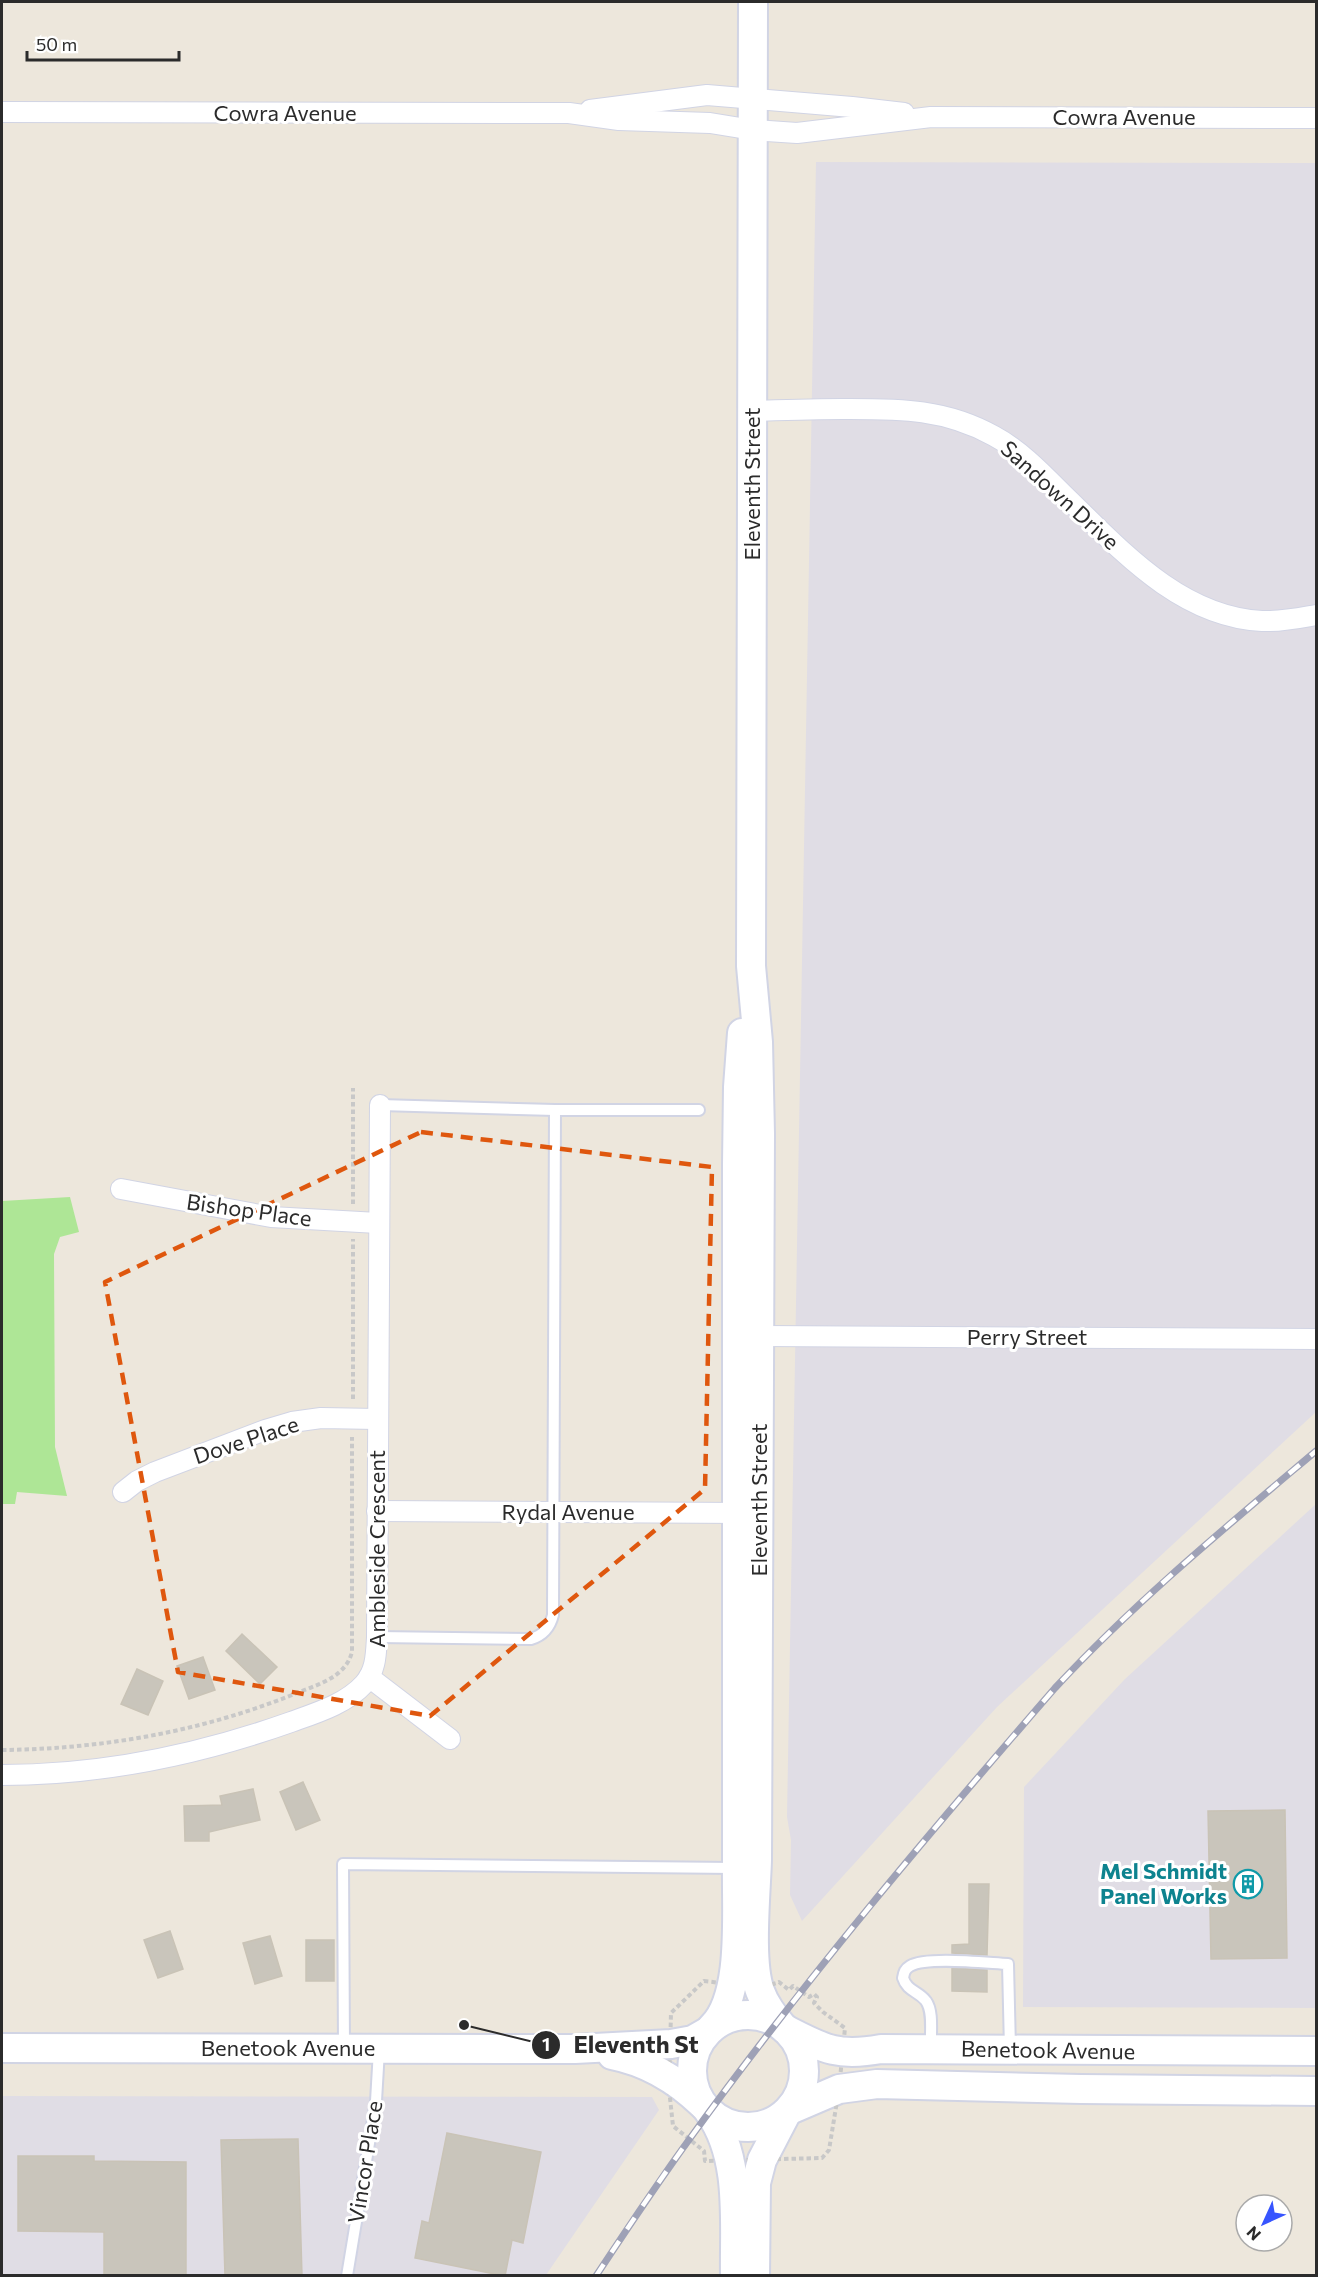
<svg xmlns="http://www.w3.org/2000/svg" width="1318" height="2277" viewBox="0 0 1318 2277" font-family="Commissioner,sans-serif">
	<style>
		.industrial { fill: #e0dde5 }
		.green { fill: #aee696 }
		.building { fill: #c9c5bb; stroke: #c9c3b6; stroke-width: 1.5 }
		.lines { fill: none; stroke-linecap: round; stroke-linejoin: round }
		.lane-casing { stroke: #d1d4e4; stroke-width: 14 }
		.street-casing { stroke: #d1d4e4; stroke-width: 22 }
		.secondary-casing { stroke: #d1d4e4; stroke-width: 32 }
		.path { stroke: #c8c8c8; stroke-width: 4; stroke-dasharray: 4.5 3; stroke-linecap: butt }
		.lane { stroke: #fff; stroke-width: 10 }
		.street { stroke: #fff; stroke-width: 20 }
		.secondary { stroke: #fff; stroke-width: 28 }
		.rail-casing { stroke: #9ea1b6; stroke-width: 7 }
		.rail { stroke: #fff; stroke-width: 4.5; stroke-dasharray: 14; stroke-linecap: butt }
		.marked { fill: none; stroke: #df570e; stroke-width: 4.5; stroke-dasharray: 12 8; stroke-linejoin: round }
		.labels { text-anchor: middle; stroke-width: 6; stroke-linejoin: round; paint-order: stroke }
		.street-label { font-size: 22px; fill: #2b2b2b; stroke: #fff }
		.culture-label { font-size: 22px; font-weight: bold; fill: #0d838f; stroke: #fff; text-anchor: end }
		.leader { fill: none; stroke: #2b2b2b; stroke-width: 2 }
		.callout-dot { fill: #2b2b2b; stroke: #fff; stroke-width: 2 }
		.mark-label { font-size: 18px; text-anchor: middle; font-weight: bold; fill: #fff }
		.callout-label { font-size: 24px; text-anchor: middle; font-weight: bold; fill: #2b2b2b; stroke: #fff; stroke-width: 6; stroke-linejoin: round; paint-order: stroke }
	</style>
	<rect width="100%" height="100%" fill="#ede7dc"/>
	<g class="industrial">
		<path d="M 816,162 L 1316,163 L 1316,1412 L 997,1707 L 802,1921 L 790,1895 L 791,1840 L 787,1817 Z"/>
		<path d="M 1316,1504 L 1316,2008 L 1023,2007 L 1024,1787 L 1125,1679 Z"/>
		<path d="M 2,2096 L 652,2097 L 659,2110 L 546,2275 L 2,2276 Z"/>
	</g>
	<path class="green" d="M 70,1197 L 79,1232 L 60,1237 L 54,1254 L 55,1447 L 67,1496 L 17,1492 L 15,1504 L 2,1504 L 2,1201 Z"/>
	<g class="building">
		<path d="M 242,1634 L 277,1667 L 260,1684 L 226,1651 Z"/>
		<path d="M 203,1657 L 215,1690 L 189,1699 L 177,1666 Z"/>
		<path d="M 137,1669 L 163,1681 L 148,1715 L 121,1704 Z"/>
		<path d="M 303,1782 L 320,1820 L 296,1830 L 280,1792 Z"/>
		<path d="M 253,1789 L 260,1820 L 209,1832 L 209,1841 L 185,1841 L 184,1806 L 222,1805 L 220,1796 Z"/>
		<path d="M 1285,1810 L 1287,1958 L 1211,1959 L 1208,1811 Z"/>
		<path d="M 969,1884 L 989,1884 L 987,1955 L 952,1953 L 952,1945 L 969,1944 Z"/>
		<path d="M 170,1931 L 183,1969 L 158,1978 L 144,1940 Z"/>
		<path d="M 270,1936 L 282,1976 L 255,1984 L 243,1943 Z"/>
		<rect x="306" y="1940" width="28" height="41"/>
		<path d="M 952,1968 L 987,1970 L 987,1992 L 952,1991 Z"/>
		<path d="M 447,2133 L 541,2152 L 523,2243 L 512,2240 L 505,2276 L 415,2258 L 422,2221 L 429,2223 Z"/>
		<path d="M 298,2139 L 302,2276 L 225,2276 L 221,2140 Z"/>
		<path d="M 18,2156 L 94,2156 L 94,2161 L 186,2162 L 186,2276 L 104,2276 L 104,2232 L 18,2231 Z"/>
	</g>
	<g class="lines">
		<g class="lane-casing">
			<g id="lane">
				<path d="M 380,1105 L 555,1110 L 699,1110"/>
				<path d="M 377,1637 L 531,1639 C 544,1635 550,1627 553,1615 L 555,1110"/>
				<path d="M 344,2048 L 343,1864 L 735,1868"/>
				<path d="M 931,2048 C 930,2035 934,2012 926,2001 C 918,1991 907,1991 903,1978 C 904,1972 905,1969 910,1966 C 926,1956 987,1963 1008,1964 L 1010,2049"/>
				<path d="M 347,2276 L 376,2101 L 379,2050"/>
			</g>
		</g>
		<g class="street-casing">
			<g id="street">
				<path d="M 590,110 L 707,95 L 852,107 L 904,113"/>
				<path d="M 2,112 L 569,113 L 619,120 L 710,123 L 753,130 L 797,133 L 931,117 L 1316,118"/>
				<path d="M 752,411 C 783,410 813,409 843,409 C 898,409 944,408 994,436 C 1020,450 1042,473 1063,494 C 1119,548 1179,617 1262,621 C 1280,622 1299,618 1316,615"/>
				<path d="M 121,1189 L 271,1217 L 378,1223"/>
				<path d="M 746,1336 L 1316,1339"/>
				<path d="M 123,1492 L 137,1481 L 155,1472 L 265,1430 L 292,1422 L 321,1418 L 377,1419"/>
				<path d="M 377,1511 L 747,1513"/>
				<path d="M 369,1677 L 450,1739"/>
				<path d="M 2,1775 C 101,1775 198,1755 291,1722 C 316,1713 346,1704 364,1684 C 376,1671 376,1654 377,1637 L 380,1105"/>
			</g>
		</g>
		<g class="secondary-casing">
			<g id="secondary">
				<path d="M 753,2 L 751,966 L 758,1042 L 760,1134 L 757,1860 C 756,1894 749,1961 760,1991 C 765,2005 773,2015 782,2026"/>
				<circle cx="748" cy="2071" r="56"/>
				<path d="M 712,2027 C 744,1996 736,1912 737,1868 L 737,1164 L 738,1087 L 742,1033"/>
				<path d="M 785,2029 C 824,2049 837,2057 881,2049 L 1316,2051"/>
				<path d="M 2,2048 L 575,2049 L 671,2044 L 693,2040 L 707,2032"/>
				<path d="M 612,2055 C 648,2062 676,2079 702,2104"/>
				<path d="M 790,2110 L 839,2089 L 877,2084 L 1081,2089 L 1316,2091"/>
				<path d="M 709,2112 C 742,2158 734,2222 735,2276"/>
				<path d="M 755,2276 L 756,2183 L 762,2160 L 787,2112"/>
			</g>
		</g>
		<g class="path">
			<path d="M 353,1204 L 353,1088"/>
			<path d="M 353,1399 L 353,1239"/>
			<path d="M 2,1750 C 101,1749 199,1732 292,1695 C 315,1685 345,1679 352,1652 L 352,1437"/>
			<path d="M 704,1981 C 724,1983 761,1990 779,1982 L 789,1990 L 793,1986 L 809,1997 L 814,1994 L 817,1997 L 814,2003 L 823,2012 L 845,2028 L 839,2089 L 829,2150 L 822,2158 L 705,2161 L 704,2151 L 673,2126 L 669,2089 L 671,2013 Z"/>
		</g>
		<use href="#lane" class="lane"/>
		<use href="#street" class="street"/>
		<use href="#secondary" class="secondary"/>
		<g class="rail-casing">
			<path id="rail" d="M 596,2276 C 627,2229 658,2182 691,2137 C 804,1981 929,1833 1055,1688 C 1136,1601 1226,1527 1316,1451"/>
		</g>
		<use href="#rail" class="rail"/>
	</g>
	<path class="marked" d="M 421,1132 L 712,1167 L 705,1489 L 430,1716 L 178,1672 L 105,1282 Z"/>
	<defs>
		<g id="building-ring" transform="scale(1.5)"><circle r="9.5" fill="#fff" stroke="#0f9aa8" stroke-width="1.5"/><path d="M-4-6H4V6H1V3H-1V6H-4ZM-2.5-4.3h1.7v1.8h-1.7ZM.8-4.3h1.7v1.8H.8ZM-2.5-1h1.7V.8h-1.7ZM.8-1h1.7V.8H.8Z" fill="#0f9aa8"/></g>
	</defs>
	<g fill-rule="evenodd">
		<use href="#building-ring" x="1248" y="1884"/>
	</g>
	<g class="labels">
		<g class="street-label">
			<text x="285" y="121">Cowra Avenue</text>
			<text x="1124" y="125">Cowra Avenue</text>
			<text transform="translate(752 484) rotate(-90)" y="8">Eleventh Street</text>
			<text transform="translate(1060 495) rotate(42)" y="8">Sandown Drive</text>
			<text transform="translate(249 1210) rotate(8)" y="8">Bishop Place</text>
			<text x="1027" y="1345">Perry Street</text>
			<text transform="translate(246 1440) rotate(-18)" y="8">Dove Place</text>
			<text transform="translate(759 1500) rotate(-90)" y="8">Eleventh Street</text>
			<text x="568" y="1520">Rydal Avenue</text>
			<text transform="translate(377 1549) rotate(-90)" y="8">Ambleside Crescent</text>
			<text x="288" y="2056">Benetook Avenue</text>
			<text transform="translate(1048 2050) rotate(1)" y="8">Benetook Avenue</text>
			<text transform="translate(365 2162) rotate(-81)" y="8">Vincor Place</text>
		</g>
		<g class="culture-label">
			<text x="1227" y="1879">Mel Schmidt<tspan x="1227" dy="25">Panel Works</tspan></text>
		</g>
	</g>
	<path class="leader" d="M464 2025L546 2045"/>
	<g class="callout-dot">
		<circle cx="464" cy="2025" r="6"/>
		<circle cx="546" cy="2045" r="15"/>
	</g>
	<g class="mark-label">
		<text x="546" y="2051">1</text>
	</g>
	<g class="callout-label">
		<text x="636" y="2053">Eleventh St</text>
	</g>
	<rect width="1318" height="2277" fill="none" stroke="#2b2b2b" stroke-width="6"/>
	<g transform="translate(1264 2223) rotate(225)"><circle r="28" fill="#ffffff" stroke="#aaaaaa" stroke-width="1.5"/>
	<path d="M0-4.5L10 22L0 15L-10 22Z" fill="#3755ff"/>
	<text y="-9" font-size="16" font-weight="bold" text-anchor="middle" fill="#2b2b2b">N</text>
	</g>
	<path d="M27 51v9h152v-9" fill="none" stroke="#2b2b2b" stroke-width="3"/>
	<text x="36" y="51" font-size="18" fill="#2b2b2b" stroke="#ffffff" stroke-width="4.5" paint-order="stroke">50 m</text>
</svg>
